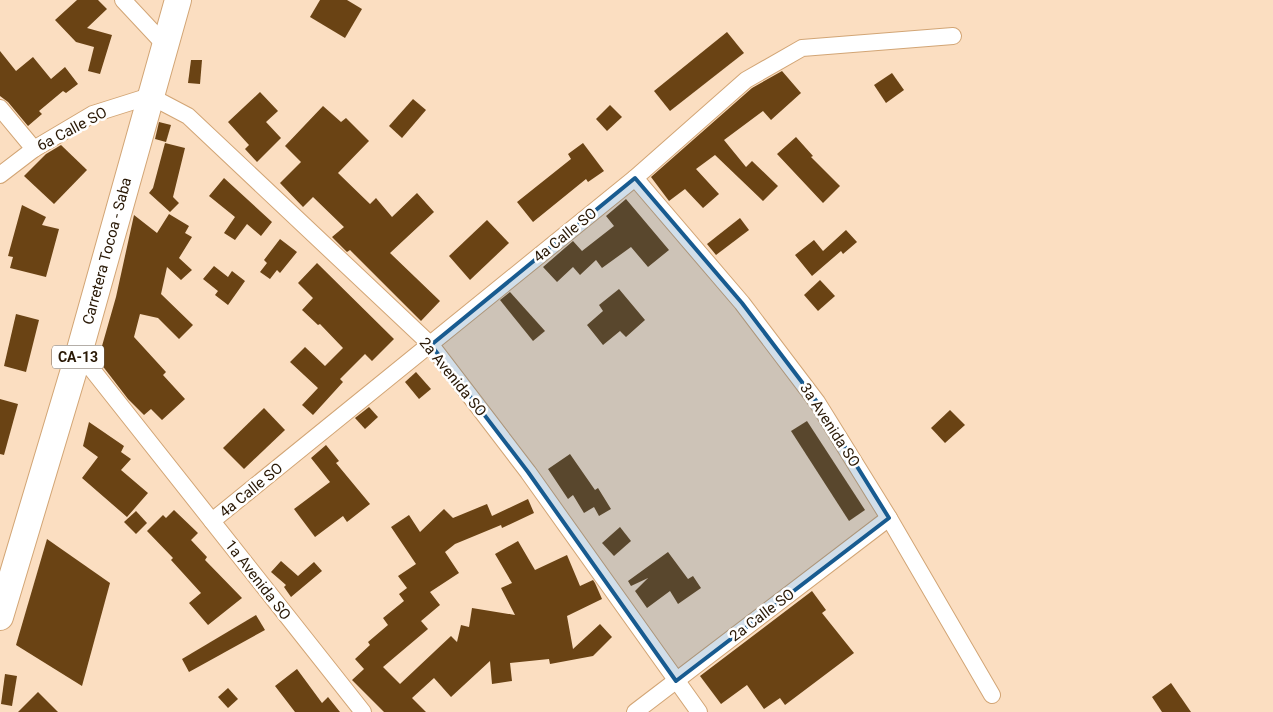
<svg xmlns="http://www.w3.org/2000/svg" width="1273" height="712" viewBox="0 0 1273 712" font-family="Roboto,sans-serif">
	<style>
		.building { fill: #6a4314 }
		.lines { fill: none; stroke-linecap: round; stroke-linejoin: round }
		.street-casing { stroke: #d2a575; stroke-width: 18 }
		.primary-casing { stroke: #d2a575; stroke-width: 28 }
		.street { stroke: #fff; stroke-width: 16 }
		.primary { stroke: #fff; stroke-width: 26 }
		.marked { fill: #185b90; fill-opacity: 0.2; stroke: #185b90; stroke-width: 4; stroke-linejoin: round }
		.labels { text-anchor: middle; stroke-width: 5; stroke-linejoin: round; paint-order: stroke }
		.shield { fill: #fff; stroke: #695d50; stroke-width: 1 }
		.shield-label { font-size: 14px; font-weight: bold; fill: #291805 }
		.street-label { font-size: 15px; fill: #291805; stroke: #fff }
	</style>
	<rect width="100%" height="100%" fill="#fbdec1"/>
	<g class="building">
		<path d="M 77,0 L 98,0 L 107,9 L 87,28 L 112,35 L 100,74 L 88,71 L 94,47 L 76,42 L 55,20 Z"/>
		<path d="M 320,0 L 347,0 L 362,9 L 345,38 L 310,17 Z"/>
		<path d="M 727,32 L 744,53 L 670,111 L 654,91 Z"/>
		<path d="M 0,51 L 16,71 L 33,57 L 51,79 L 65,67 L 78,84 L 66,93 L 63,91 L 39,111 L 42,114 L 28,126 L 8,102 L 0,96 Z"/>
		<path d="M 191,60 L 202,60 L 200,84 L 188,83 Z"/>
		<path d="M 782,71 L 801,93 L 771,120 L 763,111 L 724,140 L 746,167 L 752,161 L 778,186 L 763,201 L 715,155 L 696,169 L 719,194 L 703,208 L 685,189 L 669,201 L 651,177 L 752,88 Z"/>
		<path d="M 892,73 L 904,90 L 886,103 L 874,85 Z"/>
		<path d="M 260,92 L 278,111 L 266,122 L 281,138 L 257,162 L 245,149 L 249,145 L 228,122 Z"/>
		<path d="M 413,99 L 426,110 L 402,138 L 389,126 Z"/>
		<path d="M 610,105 L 622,117 L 607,131 L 596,119 Z"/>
		<path d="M 323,106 L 341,122 L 346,118 L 369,141 L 338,173 L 370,204 L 376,198 L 392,217 L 417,193 L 434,212 L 390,253 L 440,301 L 421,321 L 350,250 L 347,252 L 332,237 L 344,227 L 313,197 L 303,207 L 280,183 L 301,162 L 285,146 Z"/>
		<path d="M 159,122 L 171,125 L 166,142 L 155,139 Z"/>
		<path d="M 796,137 L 813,156 L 811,157 L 840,186 L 823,203 L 777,154 Z"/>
		<path d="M 165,143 L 185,148 L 173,197 L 179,203 L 170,212 L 149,193 L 153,188 Z"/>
		<path d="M 583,143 L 604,171 L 588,182 L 586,179 L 533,222 L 517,202 L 571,159 L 568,154 Z"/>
		<path d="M 61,145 L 87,170 L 54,204 L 24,176 L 46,154 Z"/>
		<path d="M 224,178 L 272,222 L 261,236 L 247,224 L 235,240 L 224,233 L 235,217 L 209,196 Z"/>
		<path d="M 626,199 L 669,250 L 648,267 L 631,247 L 602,268 L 596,260 L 580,275 L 573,267 L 557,282 L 543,267 L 573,241 L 582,251 L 614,226 L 606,216 Z"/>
		<path d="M 22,205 L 46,217 L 42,225 L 59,229 L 46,277 L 10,268 L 13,257 L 8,256 Z"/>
		<path d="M 169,214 L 189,226 L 185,233 L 192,237 L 179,258 L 192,270 L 181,280 L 167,267 L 161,294 L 193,325 L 179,339 L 158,318 L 140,314 L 134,337 L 166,372 L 163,375 L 185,399 L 162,420 L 151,409 L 144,415 L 128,399 L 98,360 L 116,297 L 134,215 L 157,233 Z"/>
		<path d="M 740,218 L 749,230 L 716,255 L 707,244 Z"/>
		<path d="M 487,220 L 509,243 L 470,280 L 449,256 Z"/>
		<path d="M 846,230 L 857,242 L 843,254 L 841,251 L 812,276 L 795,255 L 814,240 L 823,251 Z"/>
		<path d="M 280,239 L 297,252 L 280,273 L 277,270 L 270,279 L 260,272 L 267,263 L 264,260 Z"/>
		<path d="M 317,263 L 394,339 L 372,361 L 365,354 L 340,379 L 343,382 L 313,415 L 302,405 L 318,388 L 290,362 L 305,347 L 325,366 L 343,348 L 320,324 L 318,325 L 302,310 L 313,298 L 298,283 Z"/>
		<path d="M 214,266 L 228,277 L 232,271 L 245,281 L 228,305 L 215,295 L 218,291 L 203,279 Z"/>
		<path d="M 820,280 L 835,296 L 818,311 L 804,295 Z"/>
		<path d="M 619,289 L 645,320 L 626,337 L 620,331 L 603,345 L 587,325 L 603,311 L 599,305 Z"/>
		<path d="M 510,292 L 545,331 L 533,341 L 500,300 Z"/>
		<path d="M 16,314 L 39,320 L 26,372 L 4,366 Z"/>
		<path d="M 416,372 L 431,389 L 419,399 L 405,382 Z"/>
		<path d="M 0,399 L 18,404 L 4,455 L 0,454 Z"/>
		<path d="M 369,407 L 378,417 L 365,429 L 355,418 Z"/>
		<path d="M 264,408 L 285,430 L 244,469 L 223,448 Z"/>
		<path d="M 950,410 L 965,425 L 945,443 L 931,428 Z"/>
		<path d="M 807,421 L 865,510 L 849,521 L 791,431 Z"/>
		<path d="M 89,422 L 124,446 L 121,452 L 131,459 L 121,470 L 148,493 L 127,517 L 82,478 L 98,457 L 83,446 Z"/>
		<path d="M 326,445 L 339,461 L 336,463 L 370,504 L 347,522 L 343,516 L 315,537 L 294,509 L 330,482 L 311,458 Z"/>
		<path d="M 570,454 L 595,490 L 598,488 L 611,509 L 599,516 L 594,507 L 584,513 L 573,495 L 568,499 L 548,469 Z"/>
		<path d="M 528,499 L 534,513 L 502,528 L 501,525 L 455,544 L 445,552 L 459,573 L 430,592 L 440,605 L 421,621 L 428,629 L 383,667 L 400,684 L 451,636 L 457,642 L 461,625 L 469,627 L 472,608 L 515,615 L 501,588 L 512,583 L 495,554 L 518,541 L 535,570 L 567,555 L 580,586 L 593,580 L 595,583 L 602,599 L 567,616 L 573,649 L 600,624 L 612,637 L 593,656 L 550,664 L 549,659 L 510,663 L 512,681 L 492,684 L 490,661 L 451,697 L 434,678 L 412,698 L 426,712 L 384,712 L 352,680 L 364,669 L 355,659 L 370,645 L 368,642 L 388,625 L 383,618 L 404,601 L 399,594 L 407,588 L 398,576 L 416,564 L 391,527 L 409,515 L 420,532 L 444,509 L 453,518 L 487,504 L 492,516 Z"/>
		<path d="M 174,510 L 198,533 L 191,540 L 207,557 L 205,560 L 242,598 L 208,625 L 189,603 L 201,593 L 171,560 L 173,558 L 147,531 L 163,515 L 166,518 Z"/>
		<path d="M 136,511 L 147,523 L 136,534 L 124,522 Z"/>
		<path d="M 620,527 L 631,541 L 614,556 L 602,543 Z"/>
		<path d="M 47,539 L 110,583 L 82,686 L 16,645 Z"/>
		<path d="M 668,552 L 688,579 L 693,576 L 701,588 L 678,604 L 670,591 L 647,608 L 635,591 L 648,578 L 631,586 L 628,581 Z"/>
		<path d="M 281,561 L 298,576 L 314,562 L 322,571 L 291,597 L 284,587 L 286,585 L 271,572 Z"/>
		<path d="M 812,591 L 826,610 L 822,613 L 854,653 L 785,705 L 780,698 L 764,709 L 747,685 L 721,704 L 700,676 Z"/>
		<path d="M 256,615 L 265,630 L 189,672 L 182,659 Z"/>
		<path d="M 297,669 L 322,703 L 328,697 L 340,712 L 295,712 L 275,686 Z"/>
		<path d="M 5,674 L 17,676 L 12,706 L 1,704 Z"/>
		<path d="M 1171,683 L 1191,712 L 1162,712 L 1152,697 Z"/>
		<path d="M 228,688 L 238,699 L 228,708 L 218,697 Z"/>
		<path d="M 38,692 L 58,712 L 18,712 Z"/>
	</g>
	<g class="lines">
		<g class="street-casing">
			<g id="street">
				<path d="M 123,0 L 165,45"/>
				<path d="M 0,108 L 34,149"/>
				<path d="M 0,175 L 34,149 L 93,114 L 150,96 L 188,116 L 431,345 L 528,472 L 699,712"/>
				<path d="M 635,178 L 742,303 L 817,402 L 889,518 L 992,695"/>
				<path d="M 79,353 L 363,712"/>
				<path d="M 212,521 L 635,178 L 746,80 L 802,48 L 953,36"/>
				<path d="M 635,712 L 889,518"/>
			</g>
		</g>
		<g class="primary-casing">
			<path id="primary" d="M 0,617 L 79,353 L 178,0"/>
		</g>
		<use href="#street" class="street"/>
		<use href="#primary" class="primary"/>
	</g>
	<path class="marked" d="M 635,178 L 742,303 L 817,402 L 889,518 L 676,681 L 528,472 L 431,345 Z"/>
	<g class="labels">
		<rect class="shield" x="52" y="345.5" width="52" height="23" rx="4"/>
		<g class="shield-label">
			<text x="78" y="362">CA-13</text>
		</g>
		<g class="street-label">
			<text transform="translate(72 129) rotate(-28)" y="5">6a Calle SO</text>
			<text transform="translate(565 235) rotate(-39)" y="5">4a Calle SO</text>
			<text transform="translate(107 251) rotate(-75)" y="5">Carretera Tocoa - Saba</text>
			<text transform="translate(453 377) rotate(51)" y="5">2a Avenida SO</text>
			<text transform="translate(830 425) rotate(57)" y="5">3a Avenida SO</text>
			<text transform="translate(251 490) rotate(-39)" y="5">4a Calle SO</text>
			<text transform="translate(258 580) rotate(52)" y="5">1a Avenida SO</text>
			<text transform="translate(762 615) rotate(-37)" y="5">2a Calle SO</text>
		</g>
	</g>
</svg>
